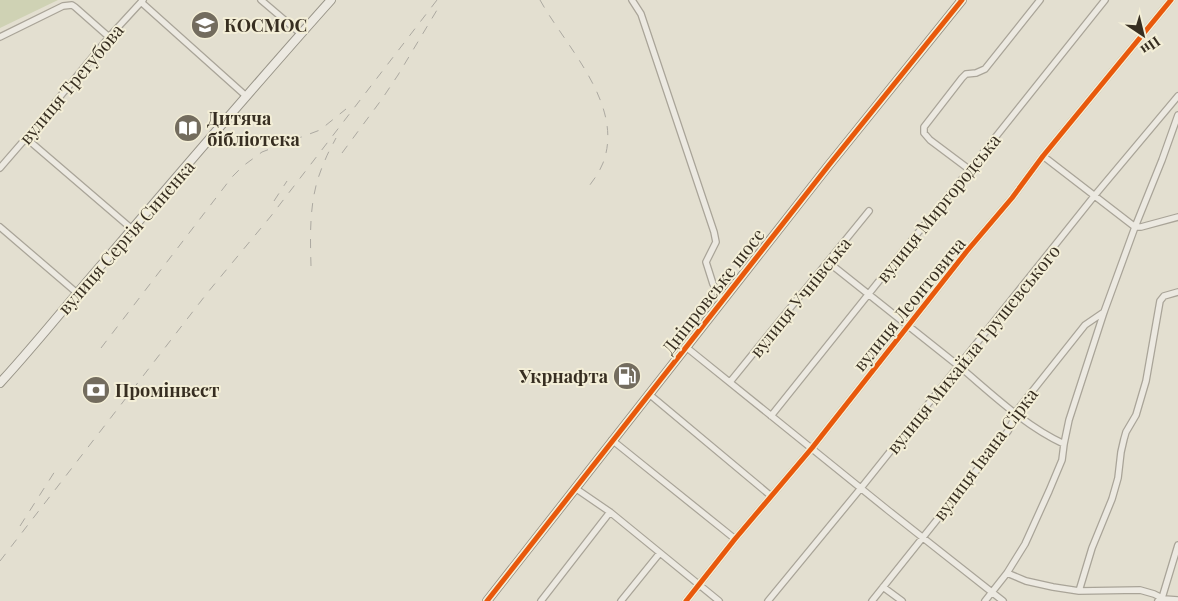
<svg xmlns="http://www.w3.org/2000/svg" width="1178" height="601" viewBox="0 0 1178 601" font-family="'Playfair Display',serif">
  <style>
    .green { fill: #cfd2b4 }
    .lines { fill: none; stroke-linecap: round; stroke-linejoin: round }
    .street-casing { stroke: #a9a498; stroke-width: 8 }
    .secondary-casing { stroke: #989488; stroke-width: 10 }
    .street { stroke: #ece9e1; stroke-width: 5.5 }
    .secondary { stroke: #ece9e1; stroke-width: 8 }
    .rail { stroke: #aca9a1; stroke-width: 1; stroke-dasharray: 9 9; stroke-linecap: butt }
    .cycleway-casing { stroke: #f3eed7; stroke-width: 8 }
    .cycleway { stroke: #e8590c; stroke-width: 5 }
    .labels { text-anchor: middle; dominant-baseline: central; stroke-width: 4; stroke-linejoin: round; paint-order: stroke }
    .poi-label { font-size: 18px; font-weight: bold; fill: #372e21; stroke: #f3eed7; text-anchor: start }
    .street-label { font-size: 18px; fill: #372e21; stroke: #f3eed7 }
  </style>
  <rect width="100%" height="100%" fill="#e3dfd0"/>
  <path class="green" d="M0 0H58L0 28Z"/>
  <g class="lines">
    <defs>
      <path id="street" d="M261 0 301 34
        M632 0 641 14 714 232 716 242 706 262 713 284 722 301
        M141 2 246 96
        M0 37 63 6 72 5 75 7 109 37
        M26 138 132 229
        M1043 156 1135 227H1141L1178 217
        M0 168 26 138 109 37 143 0
        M970 170 930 140 924 133V127L962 78 966 74 976 73 985 69 1040 0
        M0 227 77 293
        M828 262C872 297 916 332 960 367 992 394 1025 426 1064 444
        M686 347 889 511 1003 601
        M730 382 869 211
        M649 394 771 496
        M771 416 899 256 966 174 1105 0
        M612 440 735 539
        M575 488 610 512 719 601
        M1007 573 1026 581 1053 587 1079 591 1140 590 1154 594 1164 599 1178 600
        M883 587 902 601
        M1079 591 1092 548 1112 499 1118 478 1121 452 1124 439 1126 432 1136 415 1146 381 1160 301 1164 296 1178 292
        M541 601 610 512
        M621 601 659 554
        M686 601 735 539 812 448 967 251 1012 198 1043 156 1171 0
        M768 601 861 488 1095 195 1178 96
        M872 601 1008 431 1013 421 1015 413 1085 325 1104 312
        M985 601 1007 573 1025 544 1049 491 1062 460 1064 444 1069 420 1104 312 1135 227 1162 160 1178 115
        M1158 601 1162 598 1178 545"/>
      <path id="secondary" d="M0 383C36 344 69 302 104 262 179 174 254 86 331 0
        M487 601 829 165 962 0"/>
    </defs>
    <use href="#street" class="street-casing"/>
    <use href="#secondary" class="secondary-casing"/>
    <use href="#street" class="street"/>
    <use href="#secondary" class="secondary"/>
    <path class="rail" d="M540 0C566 47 625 105 603 163 599 173 593 181 586 190
      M342 153 382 99 398 75 440 5
      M274 201 287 181
      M311 266C310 232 309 195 324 163 327 154 332 146 336 138
      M101 348 232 177 243 166 262 152 320 130 346 109
      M20 526 57 468
      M0 561 208 292 271 216 437 0"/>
    <defs>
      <path id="cycleway" d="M487 601 829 165 962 0
        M686 601 735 539 812 448 967 251 1012 198 1043 156 1171 0"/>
    </defs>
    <use href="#cycleway" class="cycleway-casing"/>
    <use href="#cycleway" class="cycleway"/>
  </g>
  <defs>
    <symbol id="school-disc" viewBox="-11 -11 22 22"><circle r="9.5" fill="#736c5e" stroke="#f3eed7"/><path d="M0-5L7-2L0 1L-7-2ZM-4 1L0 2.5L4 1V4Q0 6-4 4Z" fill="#fff"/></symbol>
    <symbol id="library-disc" viewBox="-11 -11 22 22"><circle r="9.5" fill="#736c5e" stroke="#f3eed7"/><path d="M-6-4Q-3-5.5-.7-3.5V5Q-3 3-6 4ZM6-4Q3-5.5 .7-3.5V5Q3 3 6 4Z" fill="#fff"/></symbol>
    <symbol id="fuel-disc" viewBox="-11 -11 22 22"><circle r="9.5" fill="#736c5e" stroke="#f3eed7"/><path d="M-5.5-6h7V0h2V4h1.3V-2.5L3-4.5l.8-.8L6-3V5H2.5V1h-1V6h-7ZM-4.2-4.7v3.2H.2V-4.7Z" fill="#fff"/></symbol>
    <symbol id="bank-disc" viewBox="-11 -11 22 22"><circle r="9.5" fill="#736c5e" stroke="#f3eed7"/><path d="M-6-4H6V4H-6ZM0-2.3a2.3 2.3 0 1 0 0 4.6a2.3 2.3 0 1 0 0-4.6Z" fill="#fff"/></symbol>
  </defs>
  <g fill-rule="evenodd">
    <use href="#school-disc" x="189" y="9" width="32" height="32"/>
    <use href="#library-disc" x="172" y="112" width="32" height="32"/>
    <use href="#fuel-disc" x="611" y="360" width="32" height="32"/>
    <use href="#bank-disc" x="80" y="374" width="32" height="32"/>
  </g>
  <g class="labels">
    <g class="poi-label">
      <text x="224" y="25">КОСМОС</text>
      <text x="207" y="118">Дитяча<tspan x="207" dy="21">бібліотека</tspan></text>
      <text x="608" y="376" text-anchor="end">Укрнафта</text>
      <text x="115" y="390">Промінвест</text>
    </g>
    <g class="street-label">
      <text transform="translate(71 84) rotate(-50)">вулиця Трегубова</text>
      <text transform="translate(938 208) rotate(-51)">вулиця Миргородська</text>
      <text transform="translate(126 237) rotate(-49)">вулиця Сергія Синенка</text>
      <text transform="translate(713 291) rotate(-52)">Дніпровське шосе</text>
      <text transform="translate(800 297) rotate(-51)">вулиця Учнівська</text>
      <text transform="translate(909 304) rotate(-51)">вулиця Леонтовича</text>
      <text transform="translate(973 349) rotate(-51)">вулиця Михайла Грушевського</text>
      <text transform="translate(985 454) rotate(-53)">вулиця Івана Сірка</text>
    </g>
  </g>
  <g transform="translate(1143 35) rotate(145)" stroke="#f3eed7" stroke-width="4" paint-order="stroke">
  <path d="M0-4L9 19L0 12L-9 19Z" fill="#372e21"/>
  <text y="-8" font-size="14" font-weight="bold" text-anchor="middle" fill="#372e21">Пн</text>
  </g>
</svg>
